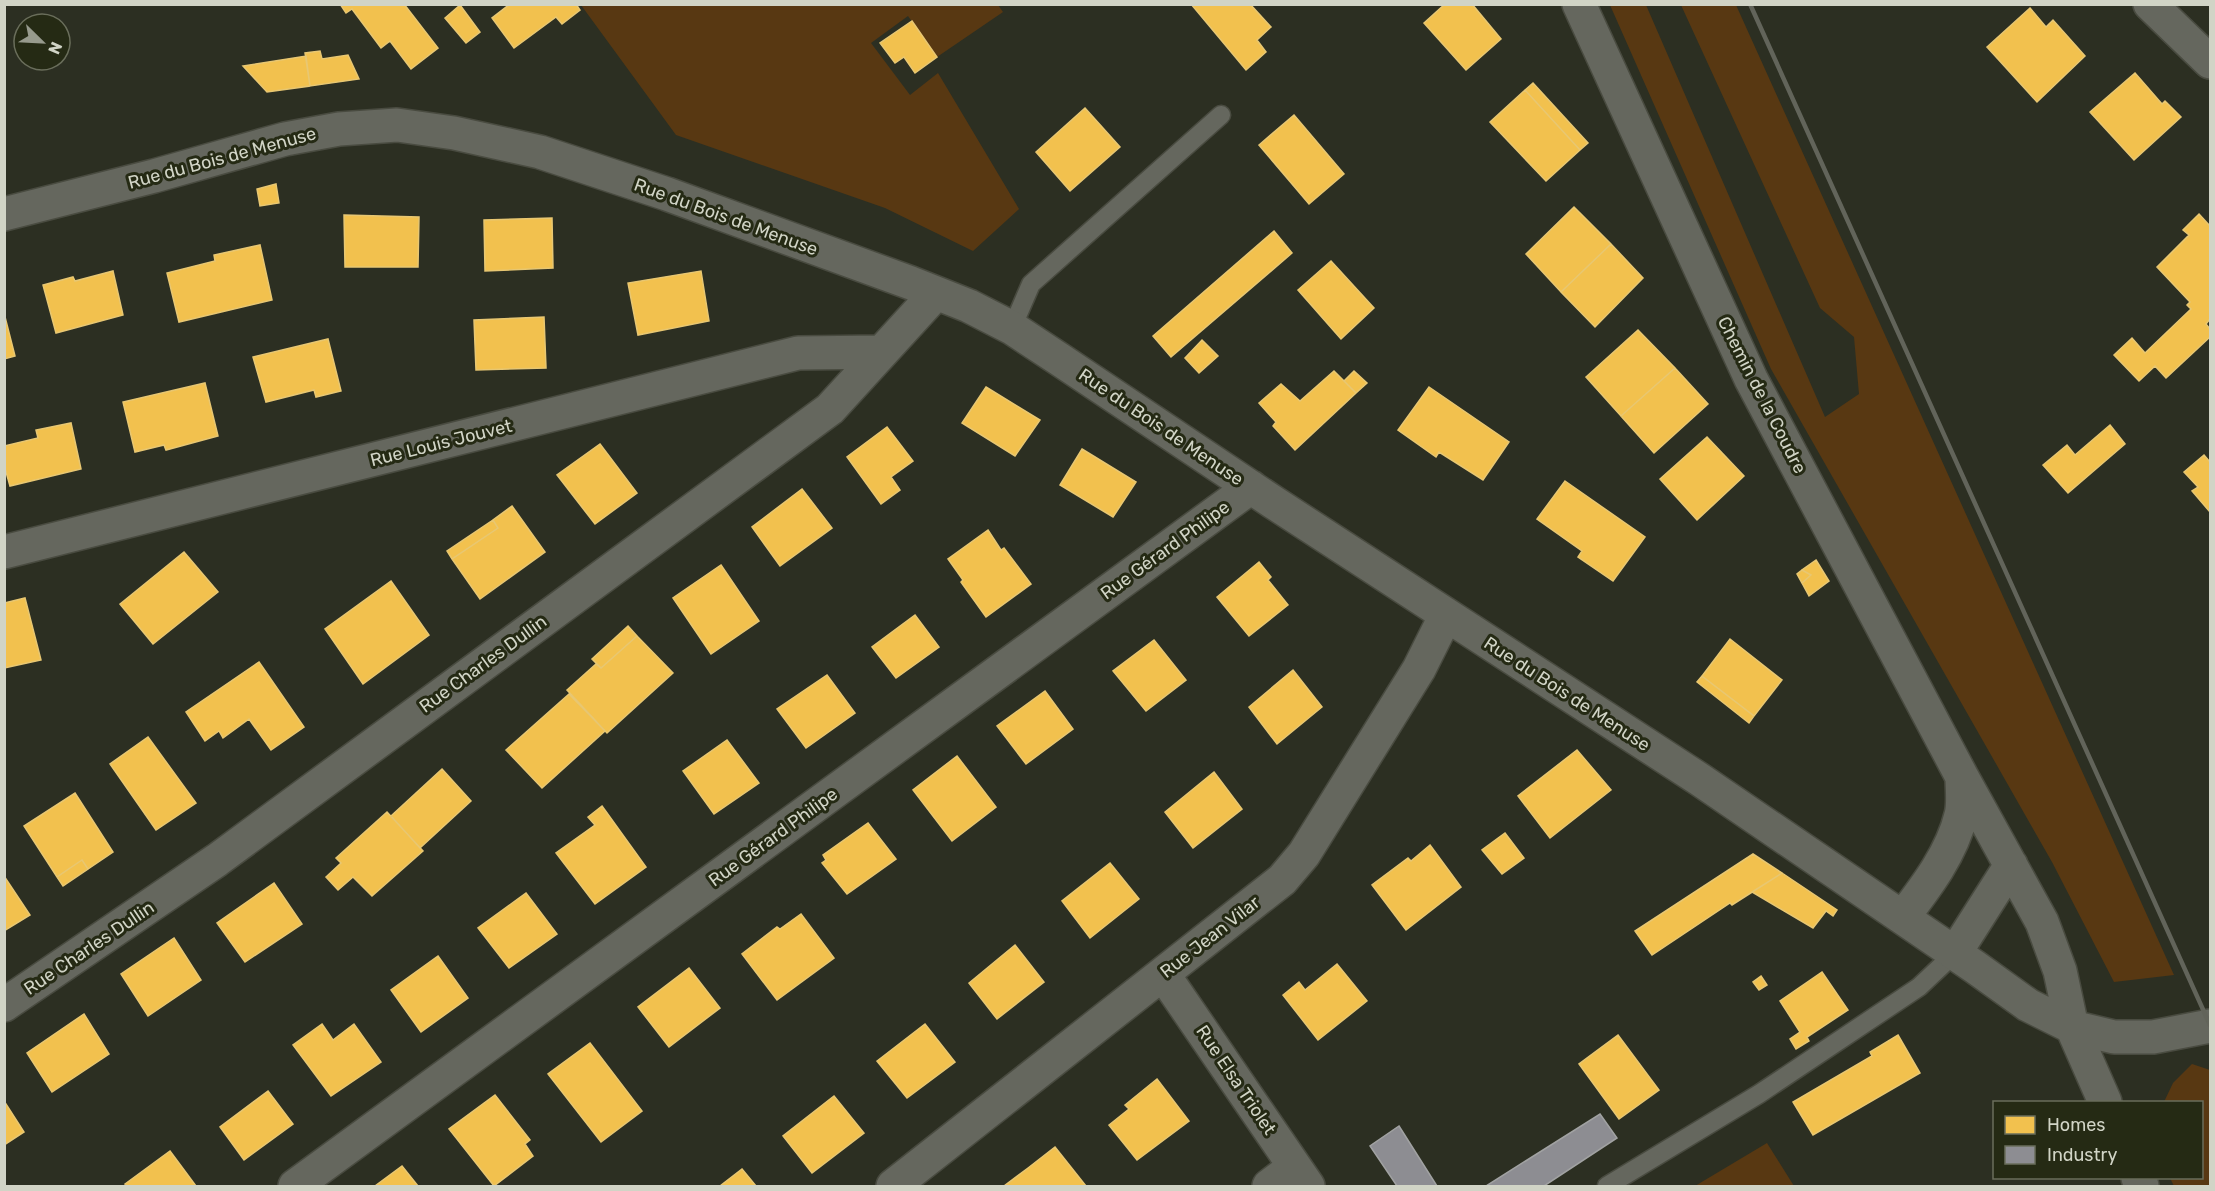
<svg xmlns="http://www.w3.org/2000/svg" width="2215" height="1191" viewBox="0 0 2215 1191" font-family="Rubik,sans-serif">
  <style>
    .green { fill: #583812 }
    .homes { fill: #f2c14e; stroke: #e8c772; stroke-width: 1.5 }
    .industry { fill: #8d8d92; stroke: #a1a2a2; stroke-width: 1.5 }
    .lines { fill: none; stroke-linecap: round; stroke-linejoin: round }
    .service-casing { stroke: #494b40; stroke-width: 21 }
    .minor-casing { stroke: #494b40; stroke-width: 36 }
    .service { stroke: #65675e; stroke-width: 18 }
    .minor { stroke: #65675e; stroke-width: 33 }
    .rail { stroke: #62645a; stroke-width: 4.5 }
    .labels { text-anchor: middle; dominant-baseline: central; stroke-width: 6; stroke-linejoin: round; paint-order: stroke }
    .street-label { font-size: 18px; fill: #d1d4c6; stroke: #252a14 }
  </style>
  <rect width="100%" height="100%" fill="#2c2f22"/>
  <path class="green" d="M581 5H998L1003 12 937 57 908 16 871 43 910 95 938 73 1019 209 973 251 885 208 676 135Z
    M1610 5H1646L1825 417 1859 394 1854 337 1820 308 1681 5H1736L2174 975 2114 982 2052 862 1771 369Z
    M2192 1064 2210 1070V1186H2174L2170 1178H2202V1102H2164L2173 1083Z
    M1767 1143 1794 1186H1695Z"/>
  <path class="homes" d="M340 4H404L438 48 411 69 390 41 381 48 352 9 346 13Z
    M510 4H576L580 10 562 24 556 17 514 48 492 18Z
    M1191 4H1250L1271 27 1257 40 1266 52 1246 70Z
    M1445 4H1472L1501 39 1466 70 1424 23Z
    M460 5 480 32 466 43 445 18Z
    M2030 8 2046 27 2053 20 2085 56 2037 102 1987 47Z
    M912 21 937 57 915 73 904 57 895 63 880 43Z
    M320 51 322 59 348 55 359 79 310 86 305 53Z
    M306 56 310 86 267 92 243 66Z
    M2135 73 2162 104 2165 101 2181 117 2134 160 2090 112Z
    M1533 83 1588 143 1580 150 1525 90Z
    M1525 90 1580 150 1546 181 1490 122Z
    M1085 108 1120 147 1070 191 1036 152Z
    M1294 115 1344 174 1309 204 1259 145Z
    M276 184 279 203 260 206 257 189Z
    M1574 207 1611 244 1561 292 1526 254Z
    M2199 214 2210 226V319L2206 324 2210 329V337L2166 378 2155 366 2139 381 2114 355 2132 338 2145 353 2191 309 2187 305 2190 302 2157 267 2189 235 2183 230Z
    M344 215 419 217 418 267H345Z
    M552 218 553 268 485 271 484 220Z
    M1274 231 1292 253 1171 357 1153 336Z
    M1611 244 1643 278 1595 327 1561 292Z
    M260 245 272 300 179 322 167 273 215 261 214 255Z
    M1331 261 1374 308 1341 339 1298 290Z
    M113 271 123 315 56 333 43 285 73 277 75 281Z
    M701 271 709 321 638 335 628 283Z
    M4 313 15 356 4 359Z
    M544 317 546 368 476 370 474 320Z
    M1638 330 1675 368 1621 416 1586 377Z
    M328 339 341 391 316 397 314 390 266 402 253 357Z
    M1202 340 1218 356 1199 373 1185 358Z
    M1675 368 1708 404 1654 453 1621 416Z
    M1334 371 1356 393 1295 450 1273 426 1276 422 1259 403 1281 384 1300 401Z
    M1354 371 1367 383 1356 393 1344 381Z
    M205 383 218 436 166 450 164 445 135 452 123 402Z
    M986 387 1040 420 1015 456 962 423Z
    M1429 387 1509 442 1483 480 1439 452 1436 457 1398 430Z
    M71 423 81 469 10 486 4 465V446L38 438 36 430Z
    M2110 425 2125 444 2068 493 2043 465 2067 445 2075 455Z
    M887 427 913 461 891 477 900 490 881 504 847 457Z
    M1707 437 1744 476 1697 520 1660 479Z
    M600 444 637 493 595 524 557 475Z
    M1082 449 1136 482 1113 517 1060 485Z
    M2204 455 2210 462V512L2192 491 2198 487 2184 472Z
    M1565 481 1645 537 1613 581 1578 557 1582 551 1537 519Z
    M802 489 832 528 780 566 752 527Z
    M512 506 545 552 480 599 452 559 498 528 493 520Z
    M493 520 498 528 452 559 447 551Z
    M988 530 1001 550 1004 548 1031 584 986 617 961 582 963 580 948 559Z
    M184 552 218 592 153 644 120 604Z
    M1816 560 1829 581 1809 596 1802 583 1811 575 1802 570Z
    M1259 562 1271 577 1268 580 1288 605 1249 636 1217 597Z
    M721 565 759 621 711 654 673 598Z
    M1802 570 1811 575 1802 583 1797 574Z
    M391 581 429 635 363 684 325 629Z
    M25 598 41 660 4 668V603Z
    M915 615 939 647 896 678 872 647Z
    M628 626 637 636 601 668 592 659Z
    M637 636 673 673 607 733 567 690 596 664 601 668Z
    M1730 639 1782 680 1754 716 1702 676Z
    M1154 640 1186 680 1146 711 1113 671Z
    M259 662 304 727 271 750 249 719 223 738 219 731 205 741 186 712Z
    M1293 670 1322 707 1277 744 1249 707Z
    M827 675 855 713 806 748 777 709Z
    M1702 676 1754 716 1749 723 1697 682Z
    M1045 691 1073 729 1026 764 997 726Z
    M569 694 605 731 542 788 506 750Z
    M148 737 196 803 156 830 110 764Z
    M727 740 759 783 714 814 683 771Z
    M1577 750 1611 790 1550 838 1518 796Z
    M957 756 996 807 952 841 913 790Z
    M442 769 471 801 420 848 391 816Z
    M1214 772 1242 809 1193 848 1165 812Z
    M75 793 113 852 88 869 82 860 57 877 24 826Z
    M602 806 646 867 595 904 556 853 595 825 588 817Z
    M387 812 423 851 372 896 353 877 338 890 326 877 341 863 336 858Z
    M868 823 896 859 847 894 822 863 826 860 823 855Z
    M1505 833 1524 858 1502 874 1482 850Z
    M1430 845 1461 887 1406 930 1372 885 1408 858 1411 861Z
    M1753 854 1782 873 1732 905 1730 903 1652 955 1635 931Z
    M82 860 88 869 63 886 57 877Z
    M1110 863 1139 899 1090 938 1062 901Z
    M1782 873 1837 910 1833 916 1826 911 1813 928 1752 892Z
    M4 876 30 915 4 931Z
    M274 883 302 924 245 962 217 923Z
    M526 893 557 934 509 968 478 928Z
    M801 914 834 958 777 1000 742 954 777 927 780 929Z
    M174 938 201 980 148 1016 121 974Z
    M1015 945 1044 982 997 1019 969 983Z
    M438 956 468 998 421 1032 391 990Z
    M1337 964 1367 1001 1318 1040 1283 995 1299 982 1305 990Z
    M689 968 720 1008 669 1047 638 1007Z
    M1822 972 1848 1010 1807 1037 1809 1041 1796 1049 1790 1039 1800 1032 1780 1001Z
    M1761 976 1767 985 1759 990 1753 982Z
    M84 1014 109 1054 52 1092 27 1053Z
    M322 1024 333 1040 354 1024 381 1062 331 1096 293 1045Z
    M925 1024 955 1062 907 1098 877 1061Z
    M1618 1035 1659 1090 1619 1119 1579 1064Z
    M1898 1035 1920 1073 1813 1135 1793 1102 1872 1056 1870 1052Z
    M590 1043 642 1111 601 1142 548 1074Z
    M1157 1079 1189 1121 1137 1160 1109 1125 1129 1109 1125 1105Z
    M268 1091 293 1124 244 1160 220 1127Z
    M495 1095 530 1140 525 1144 533 1156 494 1186 449 1129Z
    M834 1096 864 1133 812 1173 783 1136Z
    M4 1101 24 1132 4 1145Z
    M1055 1147 1086 1186H1004L1028 1168Z
    M170 1151 196 1186H127L125 1184Z
    M402 1166 418 1186H375Z
    M742 1169 756 1186H720Z"/>
  <path class="industry" d="M1600 1114 1617 1138 1544 1186H1486Z
    M1399 1126 1437 1186H1397L1370 1146Z"/>
  <g class="lines">
    <defs>
      <path id="service" d="M1012 328 1031 284 1221 115
        M1607 1186 1759 1094 1919 987 1955 953"/>
      <path id="minor" d="M1579 4 1751 379 1962 777 2042 922 2060 971 2072 1027 2105 1102
        M2150 4 2210 62
        M4 214 154 176 285 139 339 129 397 125 454 133 540 152 667 194 911 283 969 306 1012 328 1059 359 1273 502 1699 779 1975 967 2028 1005 2072 1027 2114 1037H2153L2210 1026
        M4 552 798 353 881 352
        M1903 917C1926 887 1952 853 1961 815 1964 804 1962 789 1962 777
        M1955 953 2011 865
        M1163 974 1308 1186
        M4 1005 217 860 830 409 936 293
        M2138 1178 2142 1186
        M295 1186 1251 487
        M893 1186 1282 880 1304 854 1419 669 1446 615
        M1269 1186 1294 1167"/>
    </defs>
    <use href="#service" class="service-casing"/>
    <use href="#minor" class="minor-casing"/>
    <use href="#service" class="service"/>
    <use href="#minor" class="minor"/>
    <path class="rail" d="M1750 4 2210 1025"/>
  </g>
  <g class="labels">
    <g class="street-label">
      <text transform="translate(222 158) rotate(-15)">Rue du Bois de Menuse</text>
      <text transform="translate(726 217) rotate(20)">Rue du Bois de Menuse</text>
      <text transform="translate(1762 395) rotate(63)">Chemin de la Coudre</text>
      <text transform="translate(1161 427) rotate(34)">Rue du Bois de Menuse</text>
      <text transform="translate(441 443) rotate(-14)">Rue Louis Jouvet</text>
      <text transform="translate(1165 550) rotate(-36)">Rue Gérard Philipe</text>
      <text transform="translate(483 664) rotate(-36)">Rue Charles Dullin</text>
      <text transform="translate(1567 694) rotate(33)">Rue du Bois de Menuse</text>
      <text transform="translate(773 837) rotate(-36)">Rue Gérard Philipe</text>
      <text transform="translate(1210 937) rotate(-38)">Rue Jean Vilar</text>
      <text transform="translate(89 948) rotate(-34)">Rue Charles Dullin</text>
      <text transform="translate(1236 1080) rotate(56)">Rue Elsa Triolet</text>
    </g>
  </g>
  <rect width="2215" height="1191" fill="none" stroke="#d1d4c6" stroke-width="12"/>
  <rect x="1993" y="1101" width="210" height="78" fill="#252a14" stroke="#6a6e5b" stroke-width="1.5"/>
  <rect x="2005" y="1116" width="30" height="18" fill="#f2c14e" stroke="#6a6e5b" stroke-width="1.5"/>
  <text x="2047" y="1131" font-size="18" fill="#d1d4c6">Homes</text>
  <rect x="2005" y="1146" width="30" height="18" fill="#8d8d92" stroke="#6a6e5b" stroke-width="1.5"/>
  <text x="2047" y="1161" font-size="18" fill="#d1d4c6">Industry</text>
  <g transform="translate(42 42) rotate(114)"><circle r="28" fill="#252a14" stroke="#6a6e5b" stroke-width="1.5"/>
  <path d="M0-4.5L10 22L0 15L-10 22Z" fill="#979a8d"/>
  <text y="-9" font-size="16" font-weight="bold" text-anchor="middle" fill="#d1d4c6">N</text>
  </g>
</svg>
